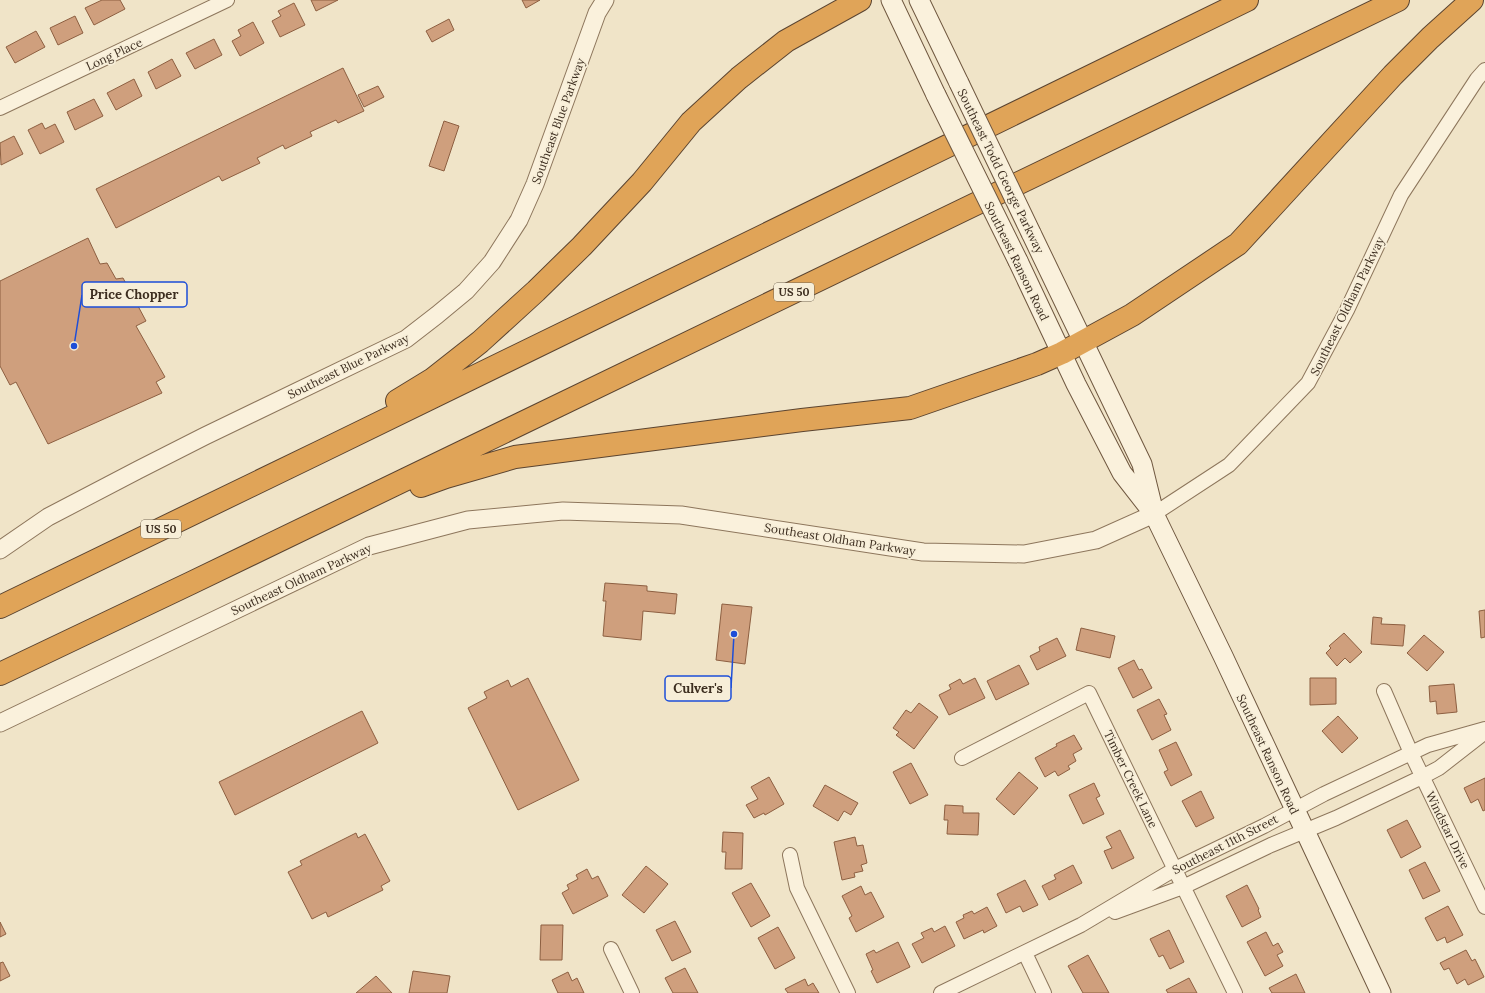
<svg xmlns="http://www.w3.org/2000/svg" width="1485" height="993" viewBox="0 0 1485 993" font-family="Lora,serif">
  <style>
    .building { fill: #cf9f7d; stroke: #8d5f41 }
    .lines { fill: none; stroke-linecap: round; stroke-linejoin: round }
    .minor-casing { stroke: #8d765c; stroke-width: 16 }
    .tertiary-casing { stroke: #8d765c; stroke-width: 19 }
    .secondary-casing { stroke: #6f573f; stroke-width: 21 }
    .motorway-casing { stroke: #5b4430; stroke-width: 24 }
    .minor { stroke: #faf1dc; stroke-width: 14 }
    .tertiary { stroke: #faf1dc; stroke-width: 17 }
    .secondary { stroke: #faf1dc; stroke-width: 19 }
    .motorway { stroke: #e0a458; stroke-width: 22 }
    .secondary-bridge-casing { stroke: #6f573f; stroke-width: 21; stroke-linecap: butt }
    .secondary-bridge { stroke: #faf1dc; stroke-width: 19 }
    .labels { text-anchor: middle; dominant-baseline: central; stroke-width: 3.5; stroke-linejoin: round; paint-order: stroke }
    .shield { fill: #f7eed8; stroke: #756857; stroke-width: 1 }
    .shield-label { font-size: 11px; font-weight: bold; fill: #3d2e20 }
    .street-label { font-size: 12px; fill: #3d2e20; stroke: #f7eed8 }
    .leader { fill: none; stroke: #1d4ed8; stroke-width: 1.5 }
    .callout-dot { fill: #1d4ed8; stroke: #f7eed8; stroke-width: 1.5 }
    .callout { fill: #f7eed8; stroke: #1d4ed8; stroke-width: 1.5 }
    .callout-label { font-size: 13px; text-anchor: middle; font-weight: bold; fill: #3d2e20 }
  </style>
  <rect width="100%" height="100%" fill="#f0e4c8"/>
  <path class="building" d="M102 0H120L125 9 94 25 85 8Z
    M311 0H338L316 11Z
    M522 0H540L526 8Z
    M294 3 305 25 280 37 272 21 281 16 278 11Z
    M75 16 83 33 58 45 50 28Z
    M449 19 454 30 432 42 426 31Z
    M253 22 264 43 240 56 232 41 241 36 238 30Z
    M36 31 45 47 15 63 6 47Z
    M214 39 222 55 195 69 186 53Z
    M172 59 181 76 156 89 148 72Z
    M343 68 364 111 338 123 336 120 310 132 312 136 285 149 283 145 257 158 260 163 222 181 219 176 116 228 96 189Z
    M134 79 142 96 116 110 107 93Z
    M378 86 384 97 364 107 358 95Z
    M94 99 103 116 75 130 67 112Z
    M444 121 459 126 444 171 429 166Z
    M42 123 45 129 55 124 64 142 40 154 28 130Z
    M14 136 23 154 1 165 0 143Z
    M88 238 100 264 107 263 116 279 123 278 146 321 136 326 165 377 156 382 162 393 48 444 16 382 10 385 0 366V281Z
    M605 583 647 586V591L677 594 675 614 643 611 641 640 603 636 606 601H603Z
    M722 604 752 607 745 664 716 660Z
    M1485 610V637L1481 638 1479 611Z
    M1373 617 1382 618 1381 624 1405 625 1403 646 1371 644Z
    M1081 628 1115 636 1110 658 1076 650Z
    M1344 633 1362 652 1350 663 1345 658 1337 666 1326 653 1331 648 1329 646Z
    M1424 635 1444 652 1427 671 1407 653Z
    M1057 638 1066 656 1037 670 1030 656 1040 651 1039 647Z
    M1134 660 1139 670 1142 669 1152 688 1133 698 1118 668Z
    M1019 665 1029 684 996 700 987 681Z
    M528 678 579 780 518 810 468 708 487 698 484 692 508 680 511 687Z
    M975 678 985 698 949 715 939 695 951 689 949 685 960 679 963 684Z
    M1310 678H1336V704L1310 705Z
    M1454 684 1457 712 1437 714 1436 701 1430 702 1429 686Z
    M1159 699 1167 714 1164 715 1171 730 1152 740 1137 710Z
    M919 703 938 717 914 749 896 735 899 732 893 728 906 710 911 713Z
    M362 711 378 743 235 815 219 782Z
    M1338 716 1358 738 1342 753 1322 731Z
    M1074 735 1082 749 1073 754 1076 761 1068 766 1070 769 1058 776 1055 771 1045 777 1035 758 1057 746 1056 744Z
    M1176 742 1192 775 1171 786 1164 772 1168 770 1159 750Z
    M911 763 928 795 910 804 893 772Z
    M1019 772 1038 788 1014 815 996 799Z
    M769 777 784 804 765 815 764 813 754 818 746 805 758 799 751 787Z
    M1485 778V810L1483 811 1478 799 1471 803 1464 788Z
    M1094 783 1100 796 1096 798 1104 814 1083 824 1069 795Z
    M825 785 858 803 851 815 844 811 838 821 813 806Z
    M1201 791 1214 818 1196 827 1182 801Z
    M945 805 963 806V813H979L978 835 947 834 948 820H944Z
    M1407 820 1421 847 1401 858 1387 830Z
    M1120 830 1134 858 1112 869 1104 851 1112 848 1106 837Z
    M723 832 743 833 742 869H725L726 852H722Z
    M356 833 358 838 365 834 390 881 381 886 383 890 328 917 326 912 312 919 288 872 302 865 300 861Z
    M855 837 857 846 863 845 867 863 861 865 863 871 854 873 855 877 842 880 834 842Z
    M1425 862 1440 891 1423 899 1409 870Z
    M1073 865 1082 883 1049 900 1042 886 1056 879 1054 875Z
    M646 866 668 884 644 913 622 895Z
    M587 869 592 879 598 876 608 896 573 914 562 893 569 889 567 885 578 879 576 875Z
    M1025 880 1038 905 1023 912 1020 906 1006 913 997 894Z
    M751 883 770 916 751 927 732 893Z
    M1247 885 1259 909 1258 910 1261 917 1242 927 1226 896Z
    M861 886 865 895 871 892 884 917 856 932 849 918 852 916 842 896Z
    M1448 906 1463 935 1447 943 1445 937 1437 941 1425 918Z
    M987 907 997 926 984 933 983 930 964 939 956 922 964 918 963 915 972 911 974 914Z
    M675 921 691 952 672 961 656 930Z
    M0 922 6 934 0 937Z
    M541 925H563L562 960H540Z
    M945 926 955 946 922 963 912 944 924 938 921 933 932 928 934 932Z
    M778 927 795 958 775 969 758 938Z
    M1169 930 1184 962 1170 969 1163 955 1159 957 1150 939Z
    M1266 932 1273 946 1278 943 1283 952 1277 955 1283 966 1265 976 1247 942Z
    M898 942 910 967 877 983 871 971 873 970 866 954 874 950 876 953Z
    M1466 950 1472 961 1475 959 1484 977 1468 985 1465 979 1457 984 1449 968 1444 970 1440 963Z
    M1088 955 1109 993H1083L1068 966Z
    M3 962 10 976 0 981V963Z
    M685 968 698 993H673L665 978Z
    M413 971 450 976 447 993H409Z
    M568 972 572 981 577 978 584 993H558L552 980Z
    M1296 974 1305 993H1272L1269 988Z
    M376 976 392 993H356Z
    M1189 978 1197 993H1168L1166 990Z
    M805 979 808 986 813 983 819 993H788L785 989Z"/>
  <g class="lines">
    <defs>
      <path id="minor" d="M0 108 227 0
        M1154 514 1229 465 1308 383 1347 310 1401 195 1477 79 1485 70
        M1384 691 1411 753 1485 907
        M962 758 1089 693 1235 993
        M790 855 797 888 848 993
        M1115 912 1183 887 1271 845 1336 818 1422 777 1439 768 1485 732
        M611 949 632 993
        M1025 953 1044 993
        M941 993 1081 925 1175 869 1264 826 1324 794 1428 745 1485 729"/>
      <path id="tertiary" d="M0 550 48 517 138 470 205 436 406 339 437 315 466 291 492 262 519 220 535 184 597 13 605 0
        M0 723 369 546 468 520 563 511 681 515 923 552 1024 554 1096 540 1154 514"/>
      <path id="secondary" d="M891 0 936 95
        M919 0 959 83
        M1031 233 1142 464 1153 509
        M1018 261 1076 384 1122 473 1154 514 1223 656 1381 993"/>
      <path id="motorway" d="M397 401 433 379 480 342 536 291 582 246 642 182 691 122 739 78 786 41 860 0
        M421 486 446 477 515 457 802 420 910 408 1037 364 1062 353 1132 315 1238 244 1393 75 1430 38 1472 0
        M0 607 322 451 1247 0
        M0 674 191 583 1398 0"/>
    </defs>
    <use href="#minor" class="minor-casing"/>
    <use href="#tertiary" class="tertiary-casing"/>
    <use href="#secondary" class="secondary-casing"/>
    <use href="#motorway" class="motorway-casing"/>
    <use href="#minor" class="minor"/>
    <use href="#tertiary" class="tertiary"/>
    <use href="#secondary" class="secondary"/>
    <use href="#motorway" class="motorway"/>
    <defs>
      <path id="secondary-bridge" d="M959 83 1031 233
        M936 95 1018 261"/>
    </defs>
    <use href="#secondary-bridge" class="secondary-bridge-casing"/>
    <use href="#secondary-bridge" class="secondary-bridge"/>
  </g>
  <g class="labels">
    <g class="shield">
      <rect x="774" y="283" width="40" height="18" rx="3"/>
      <rect x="141" y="520" width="40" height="18" rx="3"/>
    </g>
    <g class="shield-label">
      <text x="794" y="292">US 50</text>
      <text x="161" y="529">US 50</text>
    </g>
    <g class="street-label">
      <text transform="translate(114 54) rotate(-25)">Long Place</text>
      <text transform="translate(558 121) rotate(-70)">Southeast Blue Parkway</text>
      <text transform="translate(1001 171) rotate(64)">Southeast Todd George Parkway</text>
      <text transform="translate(1017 261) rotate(64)">Southeast Ranson Road</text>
      <text transform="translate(1347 306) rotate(-64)">Southeast Oldham Parkway</text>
      <text transform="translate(348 366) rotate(-26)">Southeast Blue Parkway</text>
      <text transform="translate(840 539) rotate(9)">Southeast Oldham Parkway</text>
      <text transform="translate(301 579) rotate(-25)">Southeast Oldham Parkway</text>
      <text transform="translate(1268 754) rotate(65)">Southeast Ranson Road</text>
      <text transform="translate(1131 779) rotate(64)">Timber Creek Lane</text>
      <text transform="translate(1448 830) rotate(64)">Windstar Drive</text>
      <text transform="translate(1225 844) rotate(-27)">Southeast 11th Street</text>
    </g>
  </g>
  <path class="leader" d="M74 346L82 295M734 634L731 688"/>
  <g class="callout-dot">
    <circle cx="74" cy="346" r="4"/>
    <circle cx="734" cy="634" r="4"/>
  </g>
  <g class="callout">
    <rect x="82" y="282" width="105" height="25" rx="4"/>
    <rect x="665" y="676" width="66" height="25" rx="4"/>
  </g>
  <g class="callout-label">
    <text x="134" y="299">Price Chopper</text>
    <text x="698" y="693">Culver's</text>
  </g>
</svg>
